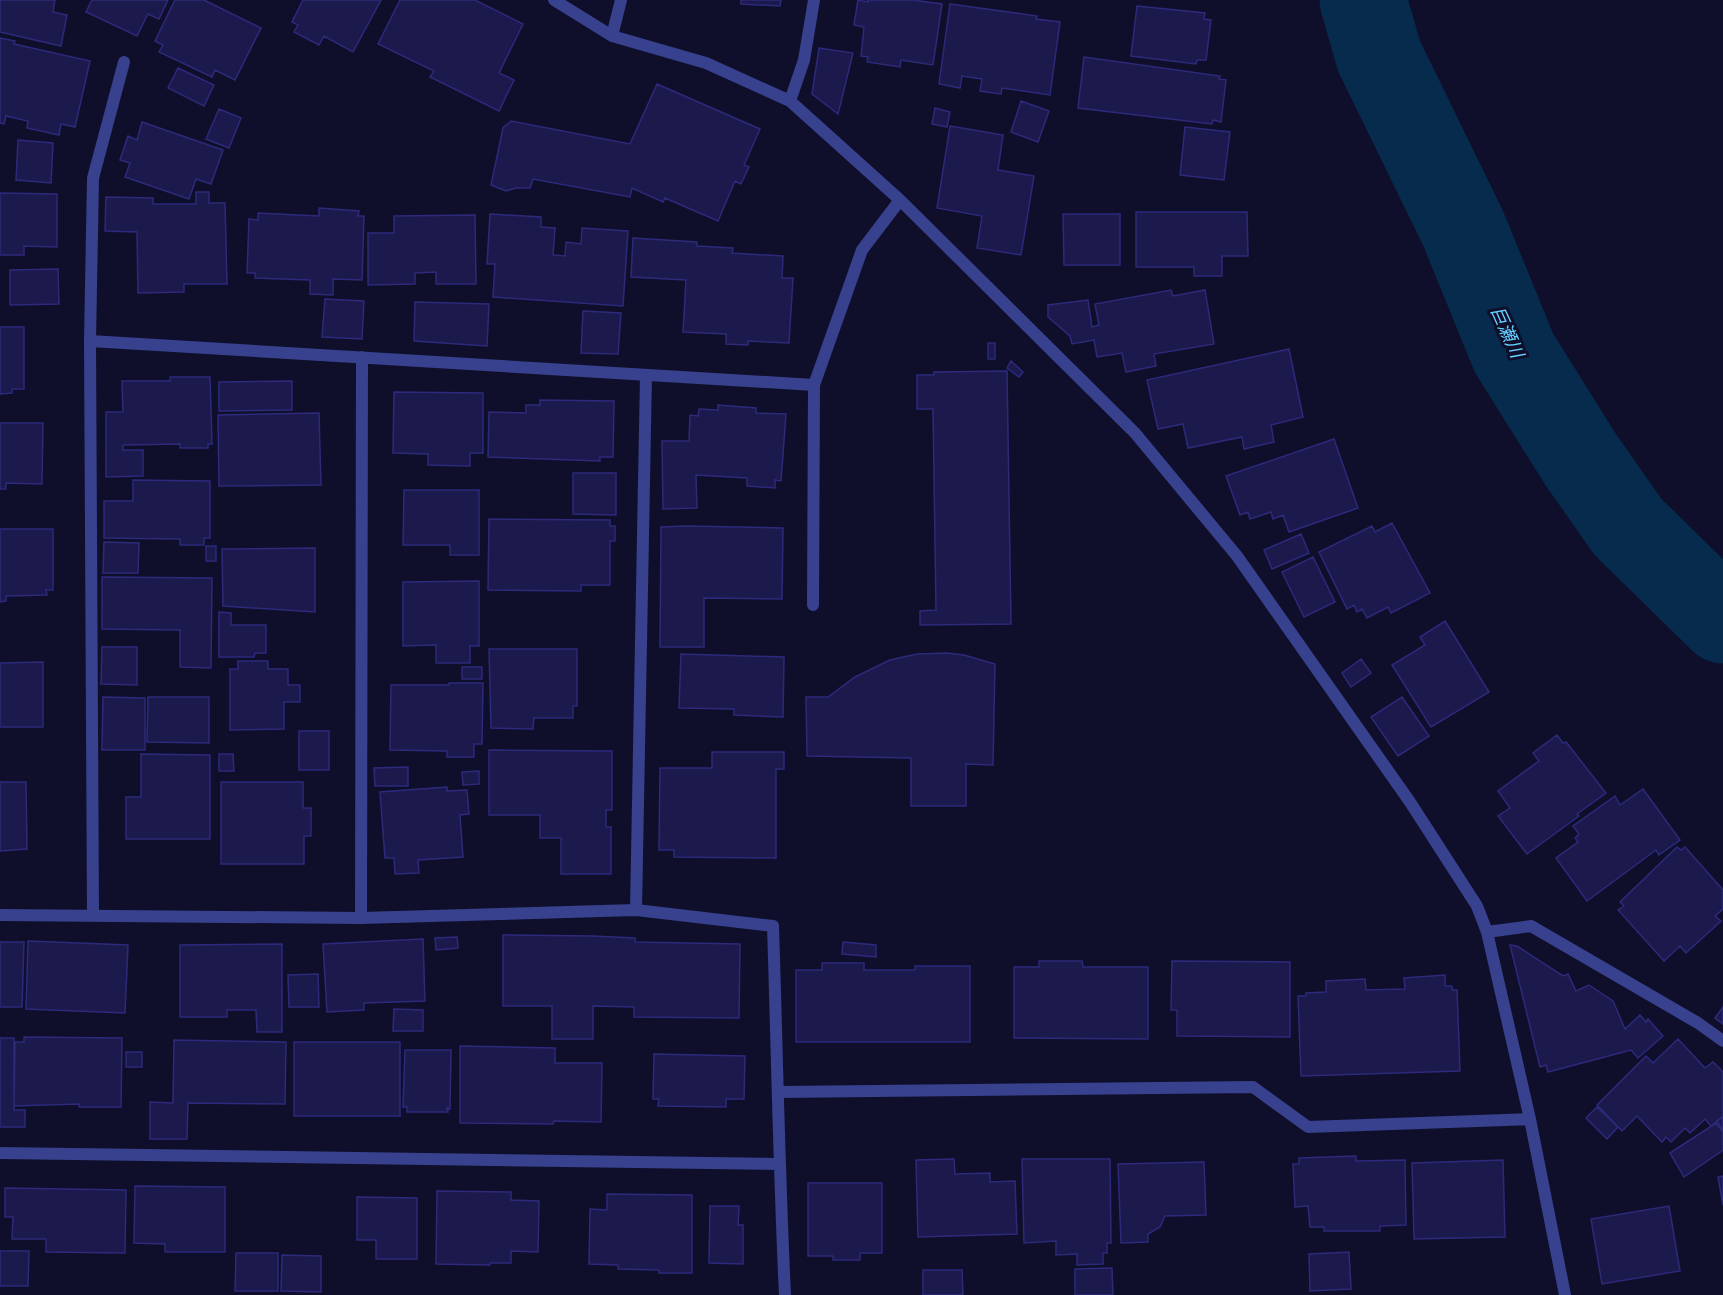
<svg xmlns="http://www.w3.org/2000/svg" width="1723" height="1295" viewBox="0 0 1723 1295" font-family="Helvetica,'Noto Sans JP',sans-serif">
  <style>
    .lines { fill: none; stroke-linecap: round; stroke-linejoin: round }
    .river { stroke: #072b4c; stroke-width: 87 }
    .building { fill: #1c194d; stroke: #2d2a7b; stroke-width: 1.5 }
    .minor { stroke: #37418d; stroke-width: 12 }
    .labels { text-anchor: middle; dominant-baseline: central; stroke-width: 6; stroke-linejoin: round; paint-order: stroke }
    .water-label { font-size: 18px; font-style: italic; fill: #66d1ff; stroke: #0f0f2b }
  </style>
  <rect width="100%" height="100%" fill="#0f0f2b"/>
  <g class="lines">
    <path class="river" d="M1363 0 1379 56 1463 228 1514 353 1581 460 1628 527 1723 620"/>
  </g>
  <path class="building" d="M0 0H55L53 12 67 15 61 46 0 32Z
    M92 0H168L159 19 148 14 137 36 86 12Z
    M175 0H204L261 28 235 80 215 70 212 77 159 52 163 45 155 41Z
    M303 0H381L353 52 324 36 319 45 294 32 298 25 292 22Z
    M400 0H475L523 24 499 73 514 80 499 111 430 77 434 71 378 44Z
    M741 0H781L780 6 741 4Z
    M858 0 868 2V0H912L942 4 933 65 901 60 900 67 867 62 868 57 861 56 864 27 854 25Z
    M950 4 1037 16 1036 19 1060 22 1050 95 1002 88 1001 94 980 91 982 79 962 76 960 88 939 84Z
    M1137 6 1205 13 1204 19 1211 20 1206 60H1197L1196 64 1131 56Z
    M0 38 15 41 14 44 90 61 75 127 61 124 59 135 27 128 28 121 6 116 4 124 0 123Z
    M819 48 853 53 838 114 812 94Z
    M1084 57 1220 76 1219 79 1226 80 1221 122 1213 120 1212 124 1078 108Z
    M178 68 214 85 204 106 168 88Z
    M657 84 760 129 744 165 749 167 741 184 735 181 718 221 665 198 663 202 632 188 630 197 533 179 530 188H516L506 191 491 185 503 128 511 121 630 144Z
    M1021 101 1049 111 1038 142 1011 132Z
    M935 108 950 112 947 127 932 124Z
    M219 109 241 118 229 148 206 139Z
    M142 122 223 150 211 184 196 179 189 199 125 177 130 163 120 160 128 136 137 140Z
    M950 126 1003 135 998 170 1034 176 1021 255 977 248 982 216 937 208Z
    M1185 127 1230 132 1224 180 1180 175Z
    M18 140 53 143 51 183 16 180Z
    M196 192H209V203H225L227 284H184V292L138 293 137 232 105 231 106 197 153 198V204H196Z
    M0 193 57 194V247L24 246V255H0Z
    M319 208 359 211 358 216H364L362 280 333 279V295L310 294V280L255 278V273H247L249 219 258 220V213L319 216Z
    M1136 212H1247L1248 256H1222V276H1194V267H1136Z
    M490 214 541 217V227L555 228 553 255 565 256 566 242 581 244 582 228 628 231 623 306 493 297 495 264H487Z
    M1063 214H1120V265H1064Z
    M475 215 476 284H436V272L415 273V284L368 285V233H394V216Z
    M633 238 697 242V246L733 248 732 253 783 256 782 278H793L789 343 748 341V345L726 344V334L683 332 686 280 631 277Z
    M58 269 59 304 10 305V270Z
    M1171 290 1173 296 1205 290 1214 344 1154 354 1156 366 1126 372 1122 353 1097 357 1094 340 1072 344 1070 336 1048 317V305L1088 300 1092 327 1099 325 1095 304Z
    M325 299 364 301 362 339 322 337Z
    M415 302 489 304 487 346 414 341Z
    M583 311 621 313 618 354 581 353Z
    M0 327H24V389H12V393L0 394Z
    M988 343H995V359H988Z
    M1289 349 1303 417 1271 425 1274 442 1244 449 1242 437 1188 448 1183 424 1158 429 1147 380Z
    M1011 361 1023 372 1019 377 1007 368Z
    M1007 371 1011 624 920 625V611L936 610 933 409H917V375H934V372Z
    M170 377H210L212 444H208V448H180V444L123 445V450H143V476L106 477V412H123L122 381H170Z
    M292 381V410L219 411V382Z
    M394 392 483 393V453H470V466L428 465V454L393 453Z
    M540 400 614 401 613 457H600V461L488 457 489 412 526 413V405H540Z
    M718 405 756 408V413L786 414 781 481 775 480V488L747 486V478L696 475 697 508 663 509 662 441H689L690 415 698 416 699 409 718 410Z
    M319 413 321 485 219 486 218 415Z
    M0 423H43L42 484 6 483V489H0Z
    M1334 439 1358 508 1289 532 1283 515 1273 519 1271 512 1250 519 1248 512 1240 515 1226 476Z
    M573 473H616V515L573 514Z
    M133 480 210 481V538H204V545H180V539L104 538V501H133Z
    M404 490H479V555H450V545H403Z
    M489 519 610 520V526H615V541H610V585H581V591L488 590Z
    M1392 523 1430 593 1391 613 1388 607 1367 618 1362 609 1357 612 1354 605 1347 609 1319 552 1372 526 1375 532Z
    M686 526 783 528 782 599 704 598V647H660L661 527Z
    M0 529H53V590H46L47 595 6 596V601L0 602Z
    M1301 534 1309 553 1272 569 1264 550Z
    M104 542 139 543 138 573H103Z
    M206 546H216V561H206Z
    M315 548V612L223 606 222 549Z
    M1313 557 1335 602 1304 617 1282 572Z
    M102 577 212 578 211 668 180 667V630L102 629Z
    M479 581V646H470V663H436V645L403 646V582Z
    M219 612 231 613V625H266V653H255L254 657H219Z
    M1445 621 1489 692 1431 727 1392 665 1425 645 1420 637Z
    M102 647H137V685L101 684Z
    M489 649H577V706H573V718H534L533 729 491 728Z
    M947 653 964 655 995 664 993 765 966 764V806H911V758L807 756 806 697H828L855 677 890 660 917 654Z
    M681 654 784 657 783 717 734 715V709L679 708Z
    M1361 659 1371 673 1351 687 1342 673Z
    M238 661H268V669H288V685H300V702H284V729L230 730V669H238Z
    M43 662V727H0V663Z
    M462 667H482V679H462Z
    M449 683H483L482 744H474V757H447V751L390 750 391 685H449Z
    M103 697 145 698V750H102Z
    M148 697H209V743L147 742Z
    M1402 697 1429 736 1398 756 1371 717Z
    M299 731H329V770H299Z
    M1557 735 1563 743 1566 742 1606 793 1577 814 1579 816 1527 854 1498 816 1510 808 1498 791 1539 761 1533 753Z
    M489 750 612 751V810H606V827H611V874H561V838H540V815H489Z
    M712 752H784V769H776V858L674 857V850H659L660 768H712Z
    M141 754 210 755V839H126V797H141Z
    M219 754H233L234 771H219Z
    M408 767V786H375L374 768Z
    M479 771V784L463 785 462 772Z
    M0 782H26L27 849 0 851Z
    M221 782H303V808H311V836H304V864H221Z
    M447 787V791L467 790 469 814 460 815 463 857 418 860 419 873 395 874 394 858H385L380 792Z
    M1643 789 1680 840 1659 855 1656 850 1587 901 1556 858 1578 842 1575 838 1579 834 1573 826 1615 796 1620 805Z
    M1677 847 1681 850 1685 847 1723 890V909L1715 916 1721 921 1686 953 1680 946 1664 961 1618 910 1624 906 1620 902Z
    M503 935 593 936 635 938V942L740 944 739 1018 634 1017V1007L593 1006V1039H552V1006H503Z
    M457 937 458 948 436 950 435 938Z
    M423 939 425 1001 364 1003V1010L327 1012 323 944Z
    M28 941 128 945 125 1013 26 1009Z
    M0 942H24L22 1007H0Z
    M843 942 876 945V957L842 954Z
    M282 944V1032H257L256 1010H227V1017H180V945Z
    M1510 945 1517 946 1563 976 1568 974 1576 991 1589 985 1613 1001 1625 1029 1640 1015 1646 1022 1648 1019 1663 1036 1638 1058 1631 1050 1548 1072 1546 1065 1540 1067Z
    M1039 961H1082L1083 967H1148V1039L1014 1038V967H1039Z
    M1172 961 1290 962V1037L1177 1036V1010H1171Z
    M822 963H864V970H915V966H970V1042H796V970H822Z
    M318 974 319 1007H289L288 975Z
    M1445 975V986H1452V990H1457L1460 1071 1301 1076 1298 996H1306V993L1326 992V981L1365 979 1366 990 1405 989 1404 978Z
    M1723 1007V1024L1715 1018Z
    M394 1009 423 1010V1031H393Z
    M24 1037 122 1038 121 1107H79V1104L14 1106 15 1042H24Z
    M0 1038H14V1110H25V1127H0Z
    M1678 1039 1705 1068 1713 1062 1723 1072V1116L1711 1126 1705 1119 1690 1133 1685 1128 1671 1142 1666 1137 1662 1142 1637 1116 1622 1131 1597 1105 1646 1056 1653 1063Z
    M174 1040 286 1042 285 1104 188 1103 187 1139H150V1102L173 1103Z
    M294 1042H400V1116H294Z
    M460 1046 555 1048V1063H602L601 1122 554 1121 553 1124 460 1123Z
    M405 1050H451L450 1109 447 1108 448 1112H407V1107H403Z
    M126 1052H142V1067H126Z
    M654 1054 745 1056 744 1099H726V1107L658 1106 659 1099H653Z
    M1597 1107 1618 1127 1607 1139 1586 1118Z
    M1723 1117V1130L1717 1121Z
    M1716 1123 1723 1132V1150L1684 1177 1670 1153Z
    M1356 1156V1161L1405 1160 1406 1225 1380 1226V1231H1324V1227H1310L1308 1206 1295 1207 1293 1164H1299V1158Z
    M954 1159 955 1174 990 1173V1182L1015 1181 1017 1234 918 1237 916 1160Z
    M1022 1159H1110L1111 1243H1107V1253H1103V1264L1077 1265V1254L1056 1255V1241L1024 1243Z
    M1503 1160 1505 1237 1414 1239 1412 1163Z
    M1204 1162 1206 1215 1165 1216 1160 1227 1148 1234V1242L1121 1243 1118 1164Z
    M1723 1176V1205L1718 1177Z
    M808 1183H882V1253H860V1260H833V1256H808Z
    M135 1186 225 1187V1252H165V1244L134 1243Z
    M5 1188 126 1190 125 1253 46 1252V1239H12L13 1217H5Z
    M437 1191 511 1192V1200L539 1201 538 1252 511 1251V1263H490V1265L436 1264Z
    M607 1194 692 1195V1273H659V1270L618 1269V1265L589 1264 590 1209 607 1210Z
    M357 1197 417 1198V1259H376V1240H357Z
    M710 1206H739L738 1225H743V1264L709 1263Z
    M1669 1206 1680 1271 1602 1284 1591 1219Z
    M0 1251H29L28 1286H0Z
    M1349 1252 1351 1289 1310 1291 1309 1254Z
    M236 1253H278V1291H235Z
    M282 1255 321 1256V1292L281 1291Z
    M1112 1268 1113 1295H1075V1269Z
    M923 1270H962L963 1295H923Z"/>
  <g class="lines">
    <path class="minor" d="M554 0 612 36 706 63 790 101 900 200 1135 433 1237 556 1410 802 1477 906 1487 932 1530 1119 1565 1295
      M612 36 621 0
      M124 62 93 178 90 341 814 385
      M790 101 804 60 814 0
      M90 341 93 916
      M813 605 814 385 862 250 900 200
      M636 910 646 375
      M0 915 361 918 636 910 773 926C777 1049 779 1172 785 1295
      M361 918 362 357
      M1487 932 1531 926 1698 1023 1723 1041
      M779 1092 1253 1087 1308 1127 1530 1119
      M0 1153 778 1164"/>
  </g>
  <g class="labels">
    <g class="water-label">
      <text transform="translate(1507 332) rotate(66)">巨瀬川</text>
    </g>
  </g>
</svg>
